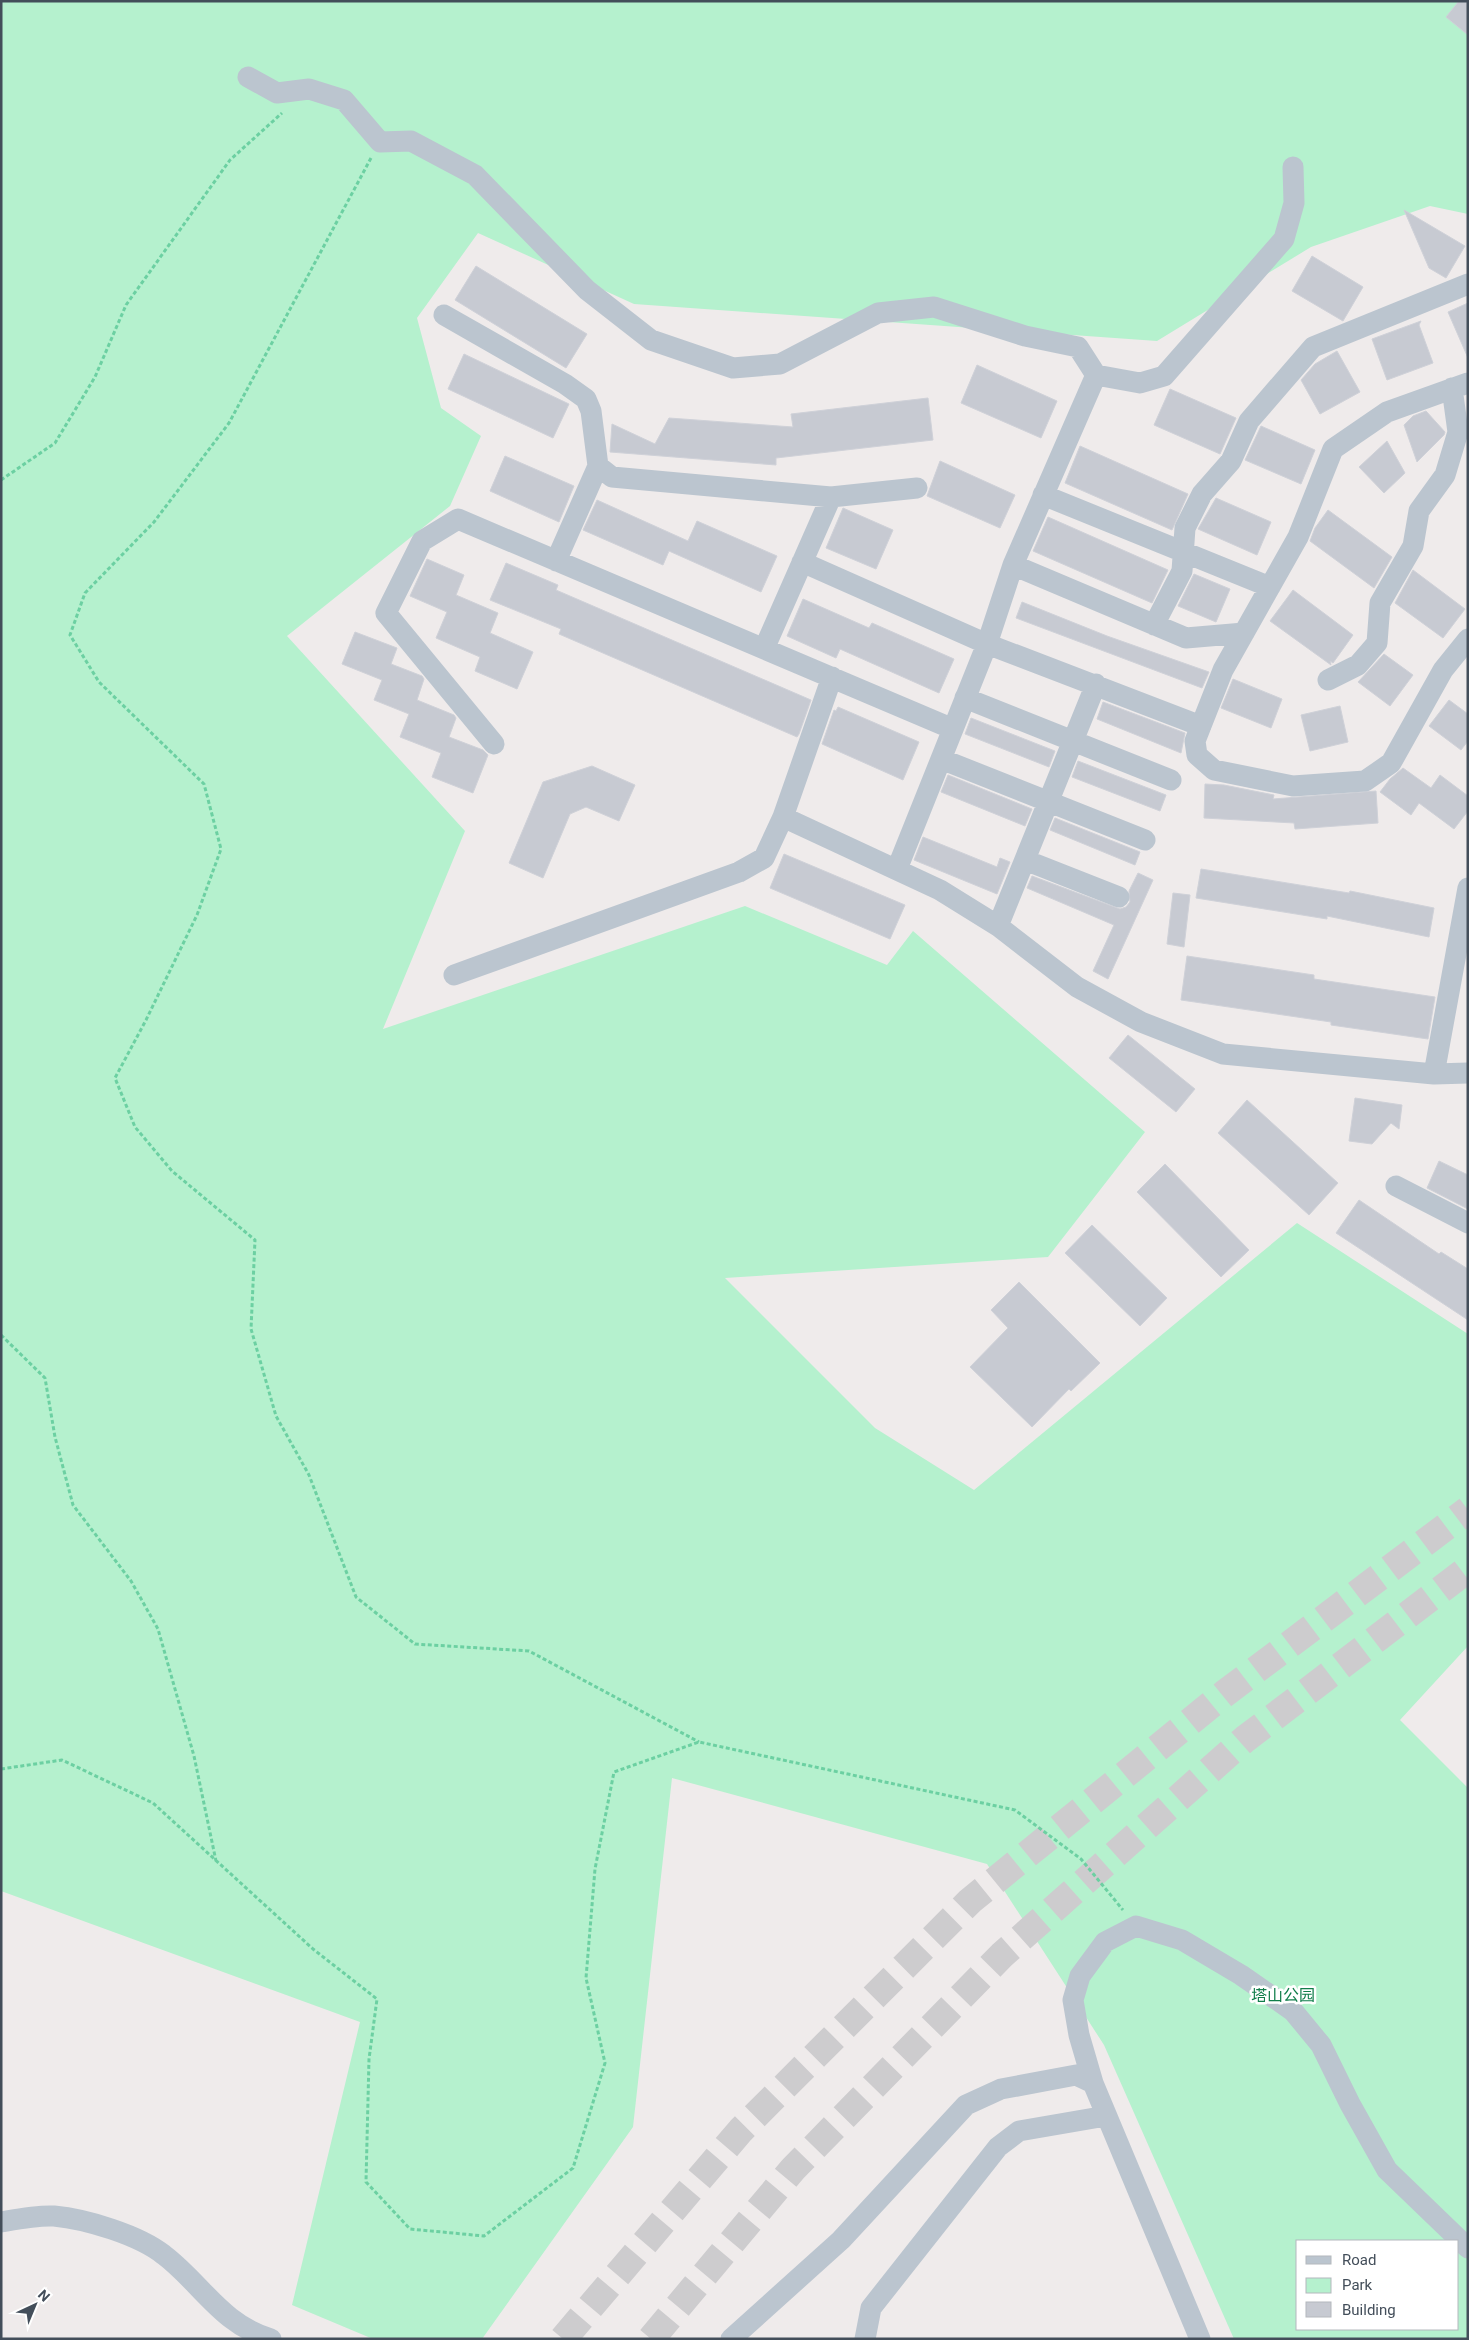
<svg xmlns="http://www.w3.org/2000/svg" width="1469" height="2340" viewBox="0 0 1469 2340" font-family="Roboto,'Noto Sans SC',sans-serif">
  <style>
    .green { fill: #b5f1ce; fill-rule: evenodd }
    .building { fill: #c7cad2; stroke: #cfd1d8 }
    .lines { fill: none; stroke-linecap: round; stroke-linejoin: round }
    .major-tunnel { stroke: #cdccce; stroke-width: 28; stroke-dasharray: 28 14; stroke-linecap: butt }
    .path { stroke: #6cd0a2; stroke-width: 3; stroke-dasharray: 4 2.5; stroke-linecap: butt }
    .minor { stroke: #bbc5cf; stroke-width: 21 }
    .labels { text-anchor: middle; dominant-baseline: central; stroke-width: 5; stroke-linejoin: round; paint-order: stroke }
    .park-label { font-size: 16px; fill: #117e4b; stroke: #fff }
  </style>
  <rect width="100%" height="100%" fill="#efebeb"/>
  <path class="green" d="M1 1H1468V214L1430 206 1311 247 1157 341 634 304 478 233 417 318 441 408 481 436 450 506 287 636 465 831 383 1029 745 906 887 965 913 931 1145 1132 1048 1257 725 1278 875 1428 974 1490 1297 1223 1468 1334V1646L1400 1720 1468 1788V2339H1234L1104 2045 987 1864 672 1778 633 2127 482 2339H373L292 2305 360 2022 1 1891ZM1298 2241H1458V2329H1298Z"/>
  <path class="building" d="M1459 1H1468V35L1446 17Z
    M1404 210 1465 246 1446 278 1429 268Z
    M1312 256 1363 287 1343 321 1292 291Z
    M476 266 587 334 566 368 455 300Z
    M1468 303V358L1448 312Z
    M1421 321 1419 325 1433 363 1387 380 1372 339Z
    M1337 351 1360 392 1320 414 1301 380 1315 364Z
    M464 354 569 404 553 438 448 389Z
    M977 365 1057 401 1041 438 961 403Z
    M1170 389 1236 418 1220 454 1154 425Z
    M928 398 933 440 776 458V465L610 452 612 424 655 444 669 418 793 427 791 414Z
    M1426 411 1445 432 1444 435 1417 462 1404 425 1413 416Z
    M1261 426 1315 450 1301 484 1245 460Z
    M1387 441 1405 473 1384 493 1359 467Z
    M1080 446 1188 494 1172 530 1065 483Z
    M505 456 574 486 559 522 490 491Z
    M940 461 1015 495 1000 528 927 496Z
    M1216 498 1271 522 1257 555 1198 529Z
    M597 500 688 541 697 521 777 556 761 592 669 551 663 565 583 530Z
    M843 508 893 530 876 569 826 548Z
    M1328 510 1392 557 1374 588 1310 541 1315 528Z
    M1048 517 1168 570 1152 603 1033 551Z
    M427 559 464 575 456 595 498 613 490 633 533 652 517 689 475 671 480 657 436 638 447 612 410 596Z
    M506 563 558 585 556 590 811 700 799 734 797 737 670 682 559 634 561 629 490 600Z
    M1413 570 1465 609 1443 638 1395 603Z
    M1194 574 1230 589 1216 622 1178 606Z
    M1293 590 1353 635 1333 663 1330 661 1331 665 1270 621Z
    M803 599 869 628 872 623 954 659 939 693 840 649 836 658 787 636Z
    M1022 602 1107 636 1209 672 1202 688 1016 618Z
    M355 632 397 648 391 664 422 676 424 679 417 700 454 715 456 718 449 737 483 750 488 755 473 793 432 777 441 753 400 737 409 714 374 700 382 680 342 664Z
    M1384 654 1413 675 1390 706 1358 682Z
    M1233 679 1282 699 1271 728 1221 708Z
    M1449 700 1468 714V741L1461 750 1429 726Z
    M1103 702 1185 733 1181 753 1097 719Z
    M1340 706 1348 742 1310 751 1301 715Z
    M838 707 919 742 903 780 822 744 834 710 836 711Z
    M971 718 1055 751 1049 767 965 734Z
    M1078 761 1166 795 1160 811 1072 777Z
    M592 766 635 785 619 821 586 807 570 814 543 878 509 863 543 782Z
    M1403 768 1431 788 1440 775 1468 796V811L1454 829 1419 803 1411 815 1380 792 1390 779Z
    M948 775 1032 809 1025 826 941 792Z
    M1205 784 1224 785 1274 795 1273 799 1376 791 1378 823 1295 829 1294 823 1204 818Z
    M1055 818 1140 852 1135 865 1050 830Z
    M923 837 997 867 1000 858 1010 862 997 894 914 860Z
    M784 854 905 905 890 939 770 888Z
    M1201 869 1349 893 1350 891 1434 908 1429 937 1327 916V919L1196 898Z
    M1138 873 1153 880 1108 979 1093 971 1114 925 1027 888 1032 876 1120 909 1126 907 1130 902 1129 891Z
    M1173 893 1190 895 1184 947 1167 944Z
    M1187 956 1314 975V979L1435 997 1428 1039 1331 1025V1022L1181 1000Z
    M1128 1035 1195 1089 1176 1112 1109 1058Z
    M1355 1098 1402 1105 1399 1129 1391 1123 1372 1144 1349 1141Z
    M1247 1100 1338 1183 1309 1215 1218 1133Z
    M1439 1161 1468 1175V1209L1427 1188Z
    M1165 1164 1249 1250 1221 1277 1137 1192Z
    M1359 1200 1439 1254 1441 1252 1468 1269V1320L1336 1233Z
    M1092 1225 1167 1298 1140 1326 1065 1253Z
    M1019 1282 1100 1363 1071 1391 1069 1389 1032 1427 970 1367 1008 1328 991 1310Z"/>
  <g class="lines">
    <path class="major-tunnel" d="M563 2339 741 2130 970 1901 1224 1694 1468 1510
      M651 2339 793 2169 1002 1955 1245 1739 1468 1569"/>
    <path class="path" d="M371 158 229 423 154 522 85 593 70 635 99 682 204 784 221 849 197 915 146 1020 115 1078 135 1127 172 1171 255 1240 251 1329 276 1416 309 1475 356 1597 415 1644 529 1651 699 1742
      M1 480 55 443 95 377 126 305 230 160 282 113
      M1 1335 45 1378 55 1437 73 1505 131 1581 158 1629 194 1756 216 1861
      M1 1769 62 1760 153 1803 313 1949 377 1999 369 2059 366 2182 410 2229 484 2236 573 2168 605 2063 586 1978 595 1869 614 1772 699 1742 1015 1810 1081 1859 1123 1910"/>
    <path class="minor" d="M248 77 277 93 309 89 344 100 380 142 411 141 475 175 587 290 651 340 733 368 780 364 878 313 934 307 1025 336 1078 347 1096 375 1140 383 1164 376 1284 239 1294 203 1293 167
      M444 315 565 384 586 399 591 411 598 466 612 477 831 497 917 488
      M1468 383 1387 412 1333 449 1298 537 1223 670 1195 741 1197 755 1214 770 1293 786 1365 781 1391 763 1443 670 1468 639
      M1043 495 1270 587
      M556 561 598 466
      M802 562 987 644 1201 726
      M1013 565 1186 638 1244 633
      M1154 625 1182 571 1185 528 1202 494 1231 461 1249 421 1313 347 1468 284
      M764 649 831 497
      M1328 680 1358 665 1377 643 1380 603 1413 546 1419 511 1445 475 1458 432 1452 388
      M965 698 1171 780
      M494 744 386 613 422 541 458 519 953 729
      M941 759 1145 840
      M783 817 832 677
      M1025 860 1119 897
      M897 869 987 644 1013 565 1096 375
      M998 926 1096 684
      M454 975 739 872 764 858 783 817 940 890 998 926 1077 987 1141 1022 1223 1054 1434 1074 1468 1073
      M1434 1074 1468 888
      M1396 1186 1468 1223
      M1093 2083 1079 2035 1073 2000 1080 1976 1105 1942 1136 1926 1182 1940 1241 1975 1293 2011 1321 2045 1350 2104 1387 2170 1468 2248
      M1 2222C18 2219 38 2215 54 2216 86 2219 139 2235 164 2255 202 2284 221 2324 271 2339
      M731 2339 841 2240 966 2105 1001 2089 1076 2075 1093 2083 1200 2339
      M865 2339 871 2308 998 2147 1019 2131 1106 2116"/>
  </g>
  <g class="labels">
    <g class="park-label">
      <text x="1283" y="1995">塔山公园</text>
    </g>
  </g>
  <rect width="1469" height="2340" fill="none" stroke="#434e5a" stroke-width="5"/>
  <rect x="1296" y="2240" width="162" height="90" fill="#ffffff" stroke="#b4b8bd"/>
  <rect x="1306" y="2256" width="25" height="8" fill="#bbc5cf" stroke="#b4b8bd"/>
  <text x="1342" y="2265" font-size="15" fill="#434e5a">Road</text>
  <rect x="1306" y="2278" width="25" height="15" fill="#b5f1ce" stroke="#b4b8bd"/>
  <text x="1342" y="2290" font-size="15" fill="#434e5a">Park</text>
  <rect x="1306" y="2302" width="25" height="15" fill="#c7cad2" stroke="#b4b8bd"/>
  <text x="1342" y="2315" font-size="15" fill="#434e5a">Building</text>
  <g transform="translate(35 2305) rotate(44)" stroke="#ffffff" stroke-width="4" paint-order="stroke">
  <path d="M0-4L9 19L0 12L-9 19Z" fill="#434e5a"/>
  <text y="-8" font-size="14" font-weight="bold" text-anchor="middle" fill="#434e5a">N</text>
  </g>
</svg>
